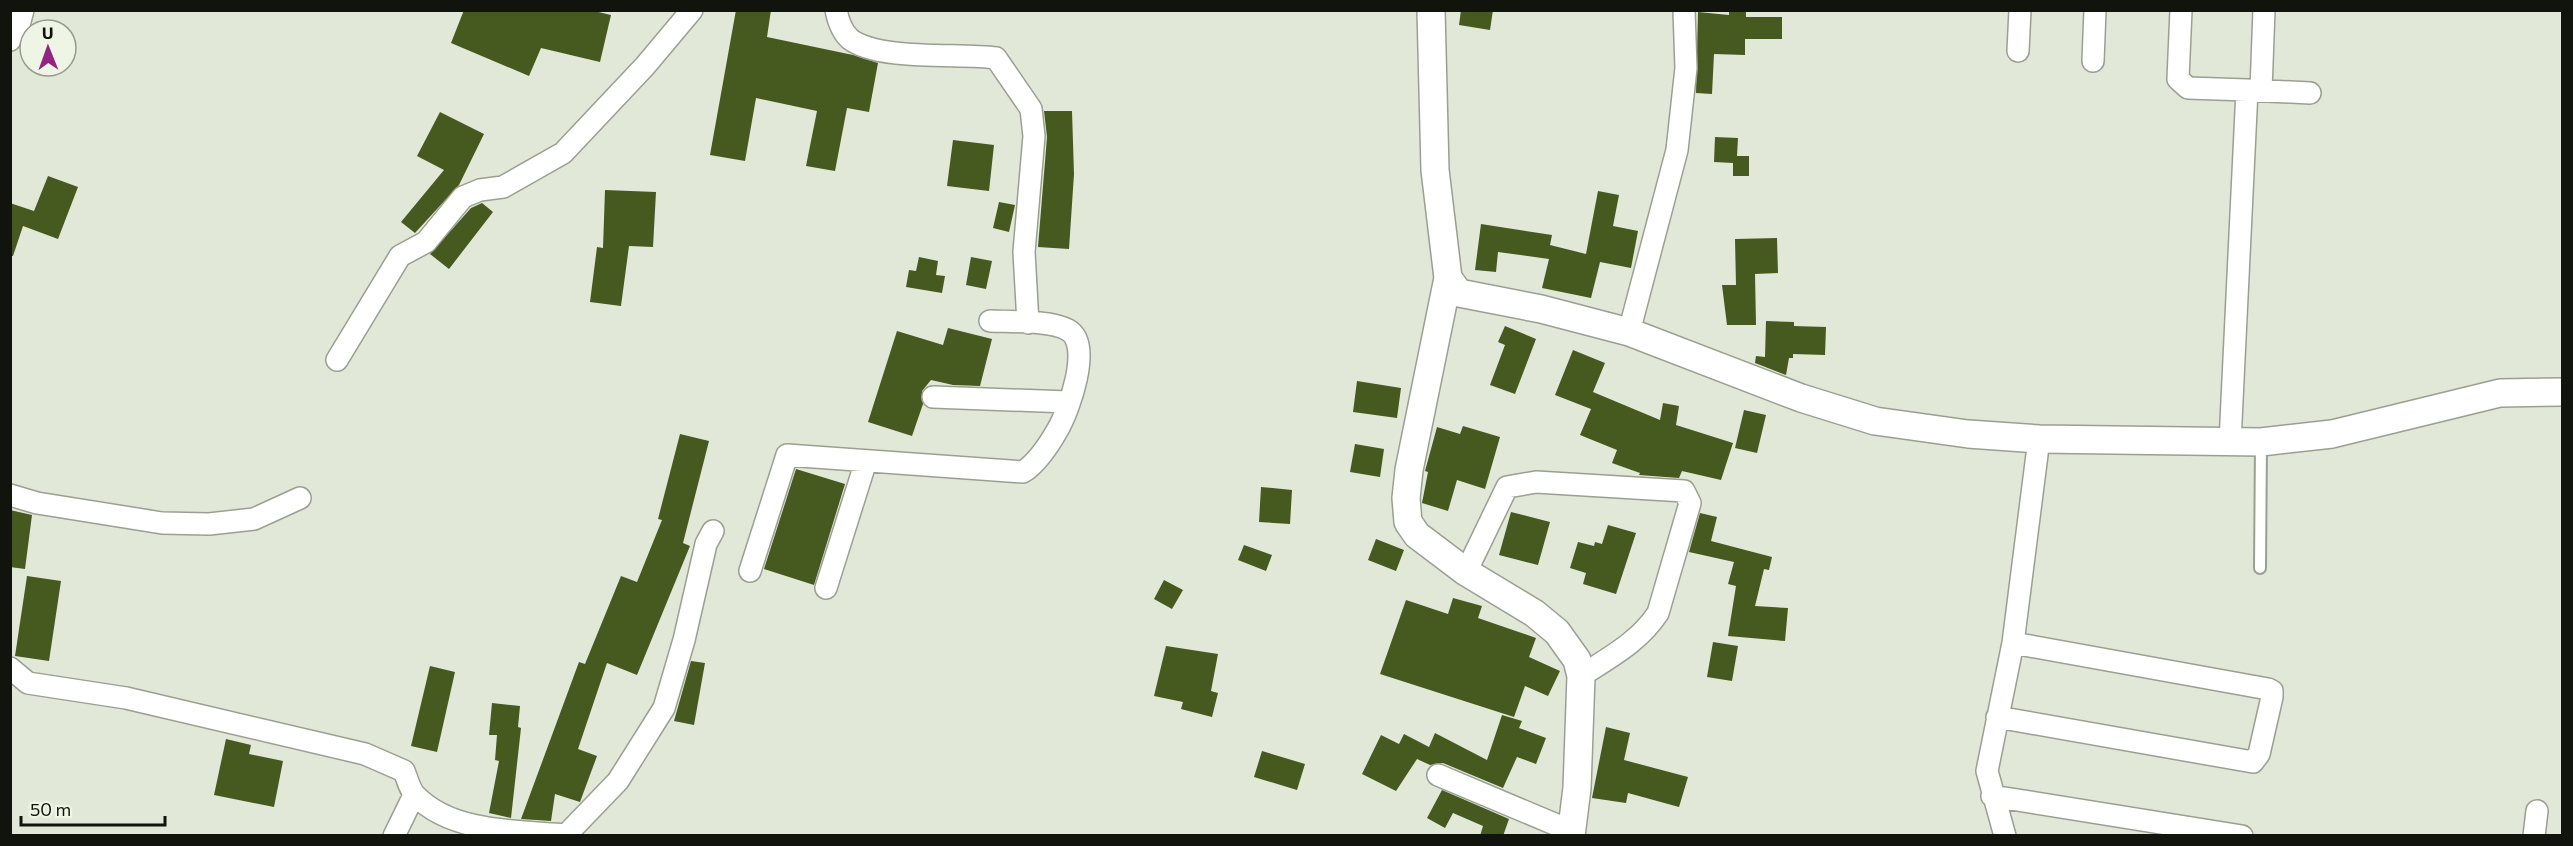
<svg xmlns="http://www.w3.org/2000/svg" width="2573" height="846" viewBox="0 0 2573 846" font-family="Commissioner,sans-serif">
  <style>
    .building { fill: #46591f }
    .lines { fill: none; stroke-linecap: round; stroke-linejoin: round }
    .service-casing { stroke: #9aa091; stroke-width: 14 }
    .minor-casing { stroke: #9aa091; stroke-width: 24 }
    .tertiary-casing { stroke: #9aa091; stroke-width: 30 }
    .service { stroke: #fff; stroke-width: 10 }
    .minor { stroke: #fff; stroke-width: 21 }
    .tertiary { stroke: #fff; stroke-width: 27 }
  </style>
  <rect width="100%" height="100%" fill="#e1e8d8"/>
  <path class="building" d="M464 10H590L611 15 600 62 541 48 529 76 451 43Z
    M736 10H771L767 37 853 55 878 63 869 112 847 108 835 171 806 166 817 111 756 98 745 161 710 155Z
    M1461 10H1493L1490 30 1459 25Z
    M1729 10H1746V17H1782V39H1745V55L1714 54 1712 94 1696 93 1698 12 1729 15Z
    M1044 111H1072L1074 174 1069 249 1038 247 1047 137Z
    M440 112 484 134 459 185 415 233 401 222 444 170 417 156Z
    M1715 137 1738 138 1737 156H1749V176H1733V163L1714 162Z
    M953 140 994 145 989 191 947 186Z
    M48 176 78 187 58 239 23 226 13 256H10V203L34 211Z
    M605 190 656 192 653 247 629 246 621 306 590 302 597 247 603 248Z
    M1598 191 1619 195 1613 226 1638 231 1631 268 1600 262 1591 298 1542 288 1549 259 1498 252 1496 272 1475 270 1481 224 1552 235 1550 245 1586 254Z
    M999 202 1015 205 1009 232 993 228Z
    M482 203 493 212 449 269 430 254 471 208Z
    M1777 238 1778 273 1755 274 1756 325H1727L1722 285H1736L1735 239Z
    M919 257 938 261 936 275 945 276 942 293 906 287 909 270 916 271Z
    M971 257 992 261 986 289 966 285Z
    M1766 321 1794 322V326L1826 327 1825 355 1793 354V358H1789L1786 375 1755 363 1756 356 1765 357Z
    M1505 326 1536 339 1515 394 1490 385 1505 345 1498 342Z
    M948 328 992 339 980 386 953 385 931 380 922 391 923 404 912 436 868 422 897 331 943 345Z
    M1573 350 1605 363 1593 392 1660 420 1663 403 1679 406 1676 425 1733 443 1721 480 1682 471 1679 478 1639 475 1640 473 1612 463 1617 450 1580 435 1591 409 1555 395Z
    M1357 381 1401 388 1397 418 1353 412Z
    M1744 410 1766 415 1757 453 1735 448Z
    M1463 426 1500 437 1485 489 1457 480 1448 511 1422 503 1428 472 1425 471 1437 427 1460 434Z
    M680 434 709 441 683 543 690 546 637 675 607 663 578 749 597 756 580 802 555 794 551 821 521 819 579 662 585 664 621 576 637 582 662 520 658 519Z
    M1355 444 1384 449 1380 477 1350 472Z
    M796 469 845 484 814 585 764 569Z
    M1261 487 1292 490 1290 524 1259 522Z
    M10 510 32 515 25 569 10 567Z
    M1511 512 1550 522 1538 565 1499 555Z
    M1700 513 1717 517 1711 541 1772 557 1769 570 1764 569 1755 606 1788 608 1785 641 1728 636 1736 586 1728 584 1734 562 1689 552Z
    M1608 525 1636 533 1616 594 1583 584 1586 573 1570 568 1578 542 1594 546 1595 542 1602 544Z
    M1376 539 1404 550 1396 571 1368 560Z
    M1244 545 1272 555 1266 571 1238 560Z
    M27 576 61 581 49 661 15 656Z
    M1164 580 1183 590 1172 609 1154 599Z
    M1453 598 1482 606 1478 618 1536 638 1529 657 1560 671 1548 696 1525 686 1514 717 1380 674 1406 600 1448 614Z
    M1713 642 1738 646 1732 681 1707 677Z
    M1166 646 1218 654 1211 691 1218 693 1212 717 1181 709 1183 702 1154 696Z
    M691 661 705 663 694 725 674 721Z
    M430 666 455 672 437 752 411 746Z
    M492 703 520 706 518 727 521 728 511 818 489 813 499 761 495 760 497 735H489Z
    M1502 715 1522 721 1519 728 1546 738 1536 764 1517 757 1503 788 1443 763 1430 765 1417 759 1396 791 1362 774 1381 735 1399 744 1404 734 1429 747 1435 733 1487 760Z
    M1606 727 1630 733 1624 760 1688 777 1679 807 1628 793 1626 803 1592 798Z
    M226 739 251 745 249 754 283 761 274 807 214 795Z
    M1262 751 1305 764 1297 790 1254 777Z
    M1442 790 1509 819 1503 836H1480L1483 826 1453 813 1445 828 1427 818Z"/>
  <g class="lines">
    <defs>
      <path id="service" d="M2260 568 2261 442"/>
      <path id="minor" d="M836 10C838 20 842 32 850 39 878 61 960 53 996 58L1031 109 1034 136 1024 252 1028 323
        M2181 10 2178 79 2188 88 2247 90
        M10 40 19 25 23 10
        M2018 51 2020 10
        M2093 61 2095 10
        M2261 90 2264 10
        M1629 332 1677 150 1686 68 1684 10
        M337 360 400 256 426 242 463 197 480 190 503 187 563 153 645 66 692 10
        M933 397 1068 402
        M2230 442 2247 90 2310 93
        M10 495 37 503 162 523 209 524 254 519 300 498
        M750 571 787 455 1023 472C1037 463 1049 445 1058 429 1069 410 1093 344 1068 330 1051 320 1010 322 990 321
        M1466 572 1507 487 1536 482 1684 491 1690 503 1658 613C1639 642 1610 657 1581 676
        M826 588 866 461
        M10 668 28 683 126 698 365 754 404 771C407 778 410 791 416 796 452 833 518 831 566 835L618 781 664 708 684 640 706 544 713 531
        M1997 717 2253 762 2259 754 2272 697V691L2268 689 2013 643
        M1438 775 1571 831
        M1992 796 2242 836
        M394 836 414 795
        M2005 836 1987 771 2013 643 2039 439
        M2534 836 2537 811"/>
      <path id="tertiary" d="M1431 10 1435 170 1448 278 1459 293 1541 309 1629 332 1801 398 1875 421 1968 434 2039 439 2261 442 2332 434 2500 393 2562 392
        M1448 278 1409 470 1406 498 1408 522 1417 535 1466 572 1534 613 1557 632 1577 660 1581 676 1577 788 1571 836"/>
    </defs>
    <use href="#service" class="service-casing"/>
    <use href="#minor" class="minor-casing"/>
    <use href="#tertiary" class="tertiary-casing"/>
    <use href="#service" class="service"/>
    <use href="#minor" class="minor"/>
    <use href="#tertiary" class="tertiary"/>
  </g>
  <rect width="2573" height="846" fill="none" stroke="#11130d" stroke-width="24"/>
  <g transform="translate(48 48) rotate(359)"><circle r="28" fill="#eef5e5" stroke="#969b8f" stroke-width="1.5"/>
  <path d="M0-4.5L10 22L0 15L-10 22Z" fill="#942383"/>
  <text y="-9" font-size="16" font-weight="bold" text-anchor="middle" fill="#11130d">U</text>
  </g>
  <path d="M21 816v9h144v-9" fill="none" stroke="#11130d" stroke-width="3"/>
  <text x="30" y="816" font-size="18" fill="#11130d" stroke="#eef5e5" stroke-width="4.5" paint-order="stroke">50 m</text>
</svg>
